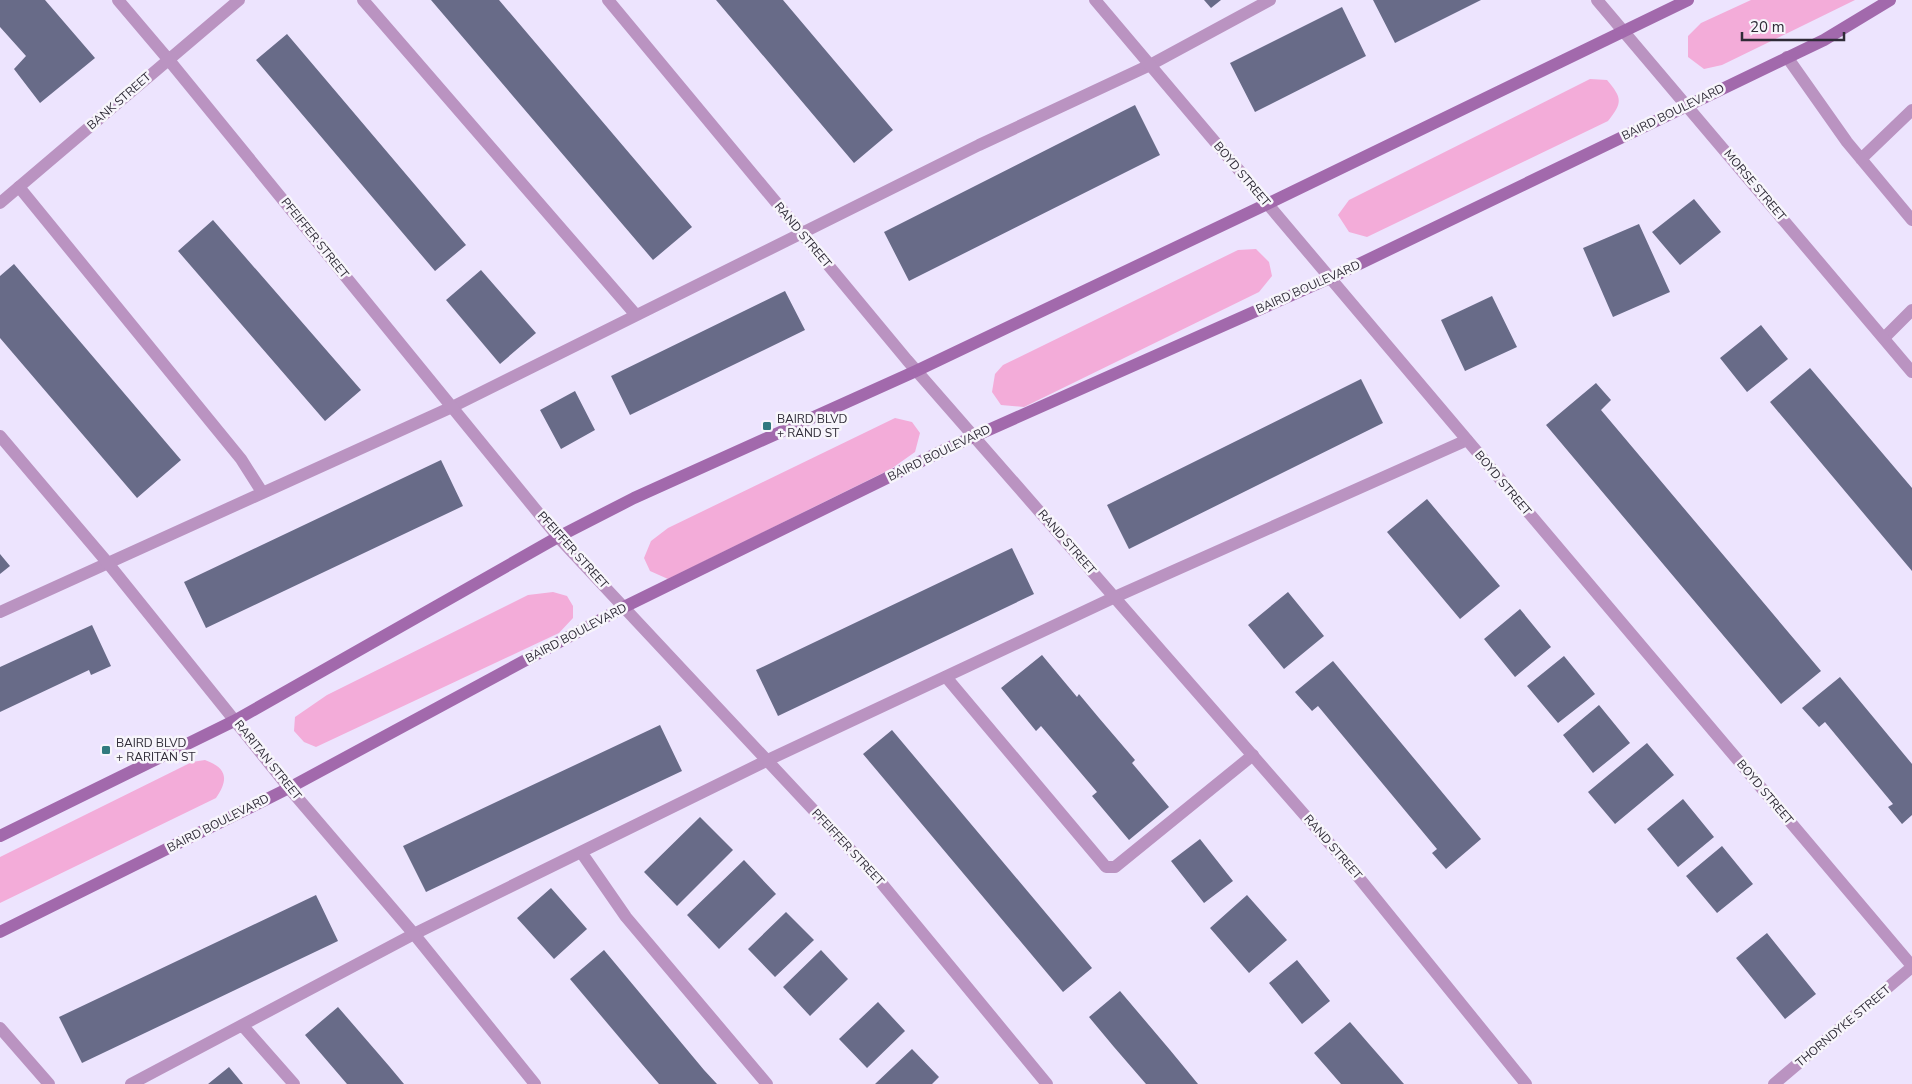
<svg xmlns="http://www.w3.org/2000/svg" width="1912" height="1084" viewBox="0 0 1912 1084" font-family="'Nunito Sans',sans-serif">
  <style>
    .green { fill: #f3acd9 }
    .building { fill: #686b88 }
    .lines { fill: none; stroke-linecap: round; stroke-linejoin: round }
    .service { stroke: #ba93c1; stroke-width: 12 }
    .minor { stroke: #ba93c1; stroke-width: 12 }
    .tertiary { stroke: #ba93c1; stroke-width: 12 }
    .secondary { stroke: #a269ac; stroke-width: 12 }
    .poi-dot { fill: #317a7e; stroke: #f7f5fb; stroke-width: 2 }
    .labels { text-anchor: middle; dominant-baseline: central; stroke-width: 5; stroke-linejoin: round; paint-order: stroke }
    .street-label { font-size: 12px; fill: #2f2b37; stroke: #f7f5fb }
    .poi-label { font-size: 12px; fill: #2f2b37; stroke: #f7f5fb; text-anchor: start }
  </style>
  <rect width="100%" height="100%" fill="#ede4fe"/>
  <path class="green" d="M1751 0H1855L1722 65 1704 69 1688 57V36L1701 23Z
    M1590 79 1607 80C1622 98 1623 102 1608 121L1367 237 1349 232 1338 215 1349 200Z
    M1256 249 1269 262 1272 276 1259 292 1024 407 1001 405 992 392 995 374 1003 365 1238 250Z
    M895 418 912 422 920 433 915 452 891 469 668 579 650 571 644 558 651 541 668 528Z
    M553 592 567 596 573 606V618L559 633 316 747 304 742 294 731 295 717 327 695 528 595Z
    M205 760C227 768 229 779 216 798L0 903V857L192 762Z"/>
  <path class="building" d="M0 0H45L95 58 40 103 14 69 26 56 0 27Z
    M431 0H499L692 227 653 260Z
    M716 0H783L893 130 854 163Z
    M1204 0H1221L1211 8Z
    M1373 0H1481L1395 43Z
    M1342 7 1366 56 1255 112 1230 63Z
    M287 34 466 245 435 271 256 60Z
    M1135 105 1160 155 909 281 884 232Z
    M1694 199 1721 232 1680 265 1652 232Z
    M213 220 361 390 325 421 178 251Z
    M1639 224 1670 292 1613 317 1583 248Z
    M14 264 181 460 137 498 0 338V276Z
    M481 270 536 333 500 364 446 300Z
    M785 291 805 330 630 415 611 376Z
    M1492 296 1517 347 1465 371 1441 320Z
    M1761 325 1788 359 1747 392 1720 358Z
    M1810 368 1912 488V571L1770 402Z
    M1361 379 1383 423 1129 549 1107 505Z
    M1596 383 1611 400 1601 410 1821 671 1781 704 1546 425Z
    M575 391 595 430 561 449 540 410Z
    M441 460 463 506 206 628 184 582Z
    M1427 499 1500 586 1460 619 1387 532Z
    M1012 548 1034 594 778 716 756 670Z
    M0 554 10 566 0 574Z
    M1288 592 1324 636 1284 669 1248 625Z
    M1520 609 1551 647 1515 677 1484 639Z
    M92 625 111 666 91 675 89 670 0 712V667Z
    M1042 655 1077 697 1079 694 1099 718 1135 760 1132 763 1169 807 1129 840 1092 796 1097 792 1041 726 1036 731 1001 688Z
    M1564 656 1595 694 1558 723 1527 686Z
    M1333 661 1481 839 1446 869 1432 853 1437 849 1318 706 1312 711 1295 692Z
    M1840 677 1912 764V815L1902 824 1888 807 1893 804 1825 722 1819 727 1802 708Z
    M1599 705 1630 743 1593 773 1563 735Z
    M660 725 682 771 426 892 403 846Z
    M892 730 1092 968 1063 992 863 754Z
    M1647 743 1674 775 1615 824 1588 792Z
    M1683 799 1714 837 1678 867 1647 829Z
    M700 817 733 850 677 906 644 872Z
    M1200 839 1233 881 1204 903 1171 861Z
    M1722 846 1753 884 1717 913 1686 876Z
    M744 860 776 894 719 949 687 915Z
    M551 888 587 929 554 959 517 918Z
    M316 895 338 941 82 1063 59 1017Z
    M1247 895 1287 940 1249 973 1210 928Z
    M786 912 814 940 775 977 748 949Z
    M1767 933 1816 994 1785 1019 1736 958Z
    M604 950 704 1070 717 1084H659L624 1043 570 979Z
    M821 950 848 979 810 1016 783 987Z
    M1297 960 1330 1001 1302 1024 1269 983Z
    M1120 991 1170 1050 1198 1084H1146L1114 1047 1089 1017Z
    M878 1002 905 1031 867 1068 839 1039Z
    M338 1007 389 1066 404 1084H347L305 1035Z
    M1350 1022 1369 1044 1404 1084H1341L1314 1053Z
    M912 1049 939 1077 932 1084H875Z
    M229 1067 243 1084H208Z"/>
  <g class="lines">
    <path class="service" d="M363 0 636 315
      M1787 57 1847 142 1912 220
      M1861 159 1912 110
      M19 187 241 459 262 492
      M1884 338 1912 310
      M0 612 452 407 979 145 1150 65 1270 0
      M946 677 1106 867H1115L1253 755
      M581 852 626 917 767 1084
      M242 1025 294 1084
      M131 1084 414 934 768 760 1115 597 1467 440"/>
    <path class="minor" d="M118 0 168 59 558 537 878 879 1047 1084
      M608 0 907 360 1351 868 1526 1084
      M1095 0 1912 966
      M1597 0 1912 372
      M0 203 239 0
      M0 436 107 562 289 788 414 934 535 1084
      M1774 1084 1912 967"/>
    <path class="tertiary" d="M0 1028 49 1084"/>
    <path class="secondary" d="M0 836 236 720 558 537 634 498 916 371 1267 204 1688 0
      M0 932 289 788 624 607 948 448 1330 278 1824 40 1890 0"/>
  </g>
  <g class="poi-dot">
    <rect x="762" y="421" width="10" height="10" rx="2.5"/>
    <rect x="101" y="745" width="10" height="10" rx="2.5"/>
  </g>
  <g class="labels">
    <g class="street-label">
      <text transform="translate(119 101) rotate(-41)">BANK STREET</text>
      <text transform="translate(1673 112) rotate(-26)">BAIRD BOULEVARD</text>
      <text transform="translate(1242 174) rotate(50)">BOYD STREET</text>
      <text transform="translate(1755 185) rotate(50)">MORSE STREET</text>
      <text transform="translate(803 235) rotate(50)">RAND STREET</text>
      <text transform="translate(315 238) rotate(51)">PFEIFFER STREET</text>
      <text transform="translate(1308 287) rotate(-24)">BAIRD BOULEVARD</text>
      <text transform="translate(939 453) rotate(-26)">BAIRD BOULEVARD</text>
      <text transform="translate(1503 483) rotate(50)">BOYD STREET</text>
      <text transform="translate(1067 542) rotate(49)">RAND STREET</text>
      <text transform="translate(573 550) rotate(48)">PFEIFFER STREET</text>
      <text transform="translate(576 633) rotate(-28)">BAIRD BOULEVARD</text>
      <text transform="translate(268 760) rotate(51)">RARITAN STREET</text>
      <text transform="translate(1765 792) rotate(50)">BOYD STREET</text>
      <text transform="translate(218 823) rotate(-27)">BAIRD BOULEVARD</text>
      <text transform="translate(848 847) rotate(47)">PFEIFFER STREET</text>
      <text transform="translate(1333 847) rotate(49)">RAND STREET</text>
      <text transform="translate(1843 1026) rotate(-40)">THORNDYKE STREET</text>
    </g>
    <g class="poi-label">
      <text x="777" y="419">BAIRD BLVD<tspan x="777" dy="14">+ RAND ST</tspan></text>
      <text x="116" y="743">BAIRD BLVD<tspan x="116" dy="14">+ RARITAN ST</tspan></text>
    </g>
  </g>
  <path d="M1742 32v8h102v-8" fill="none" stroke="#2f2b37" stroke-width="2.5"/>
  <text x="1750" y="32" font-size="15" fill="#2f2b37" stroke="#f7f5fb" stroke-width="4" paint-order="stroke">20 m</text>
</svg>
